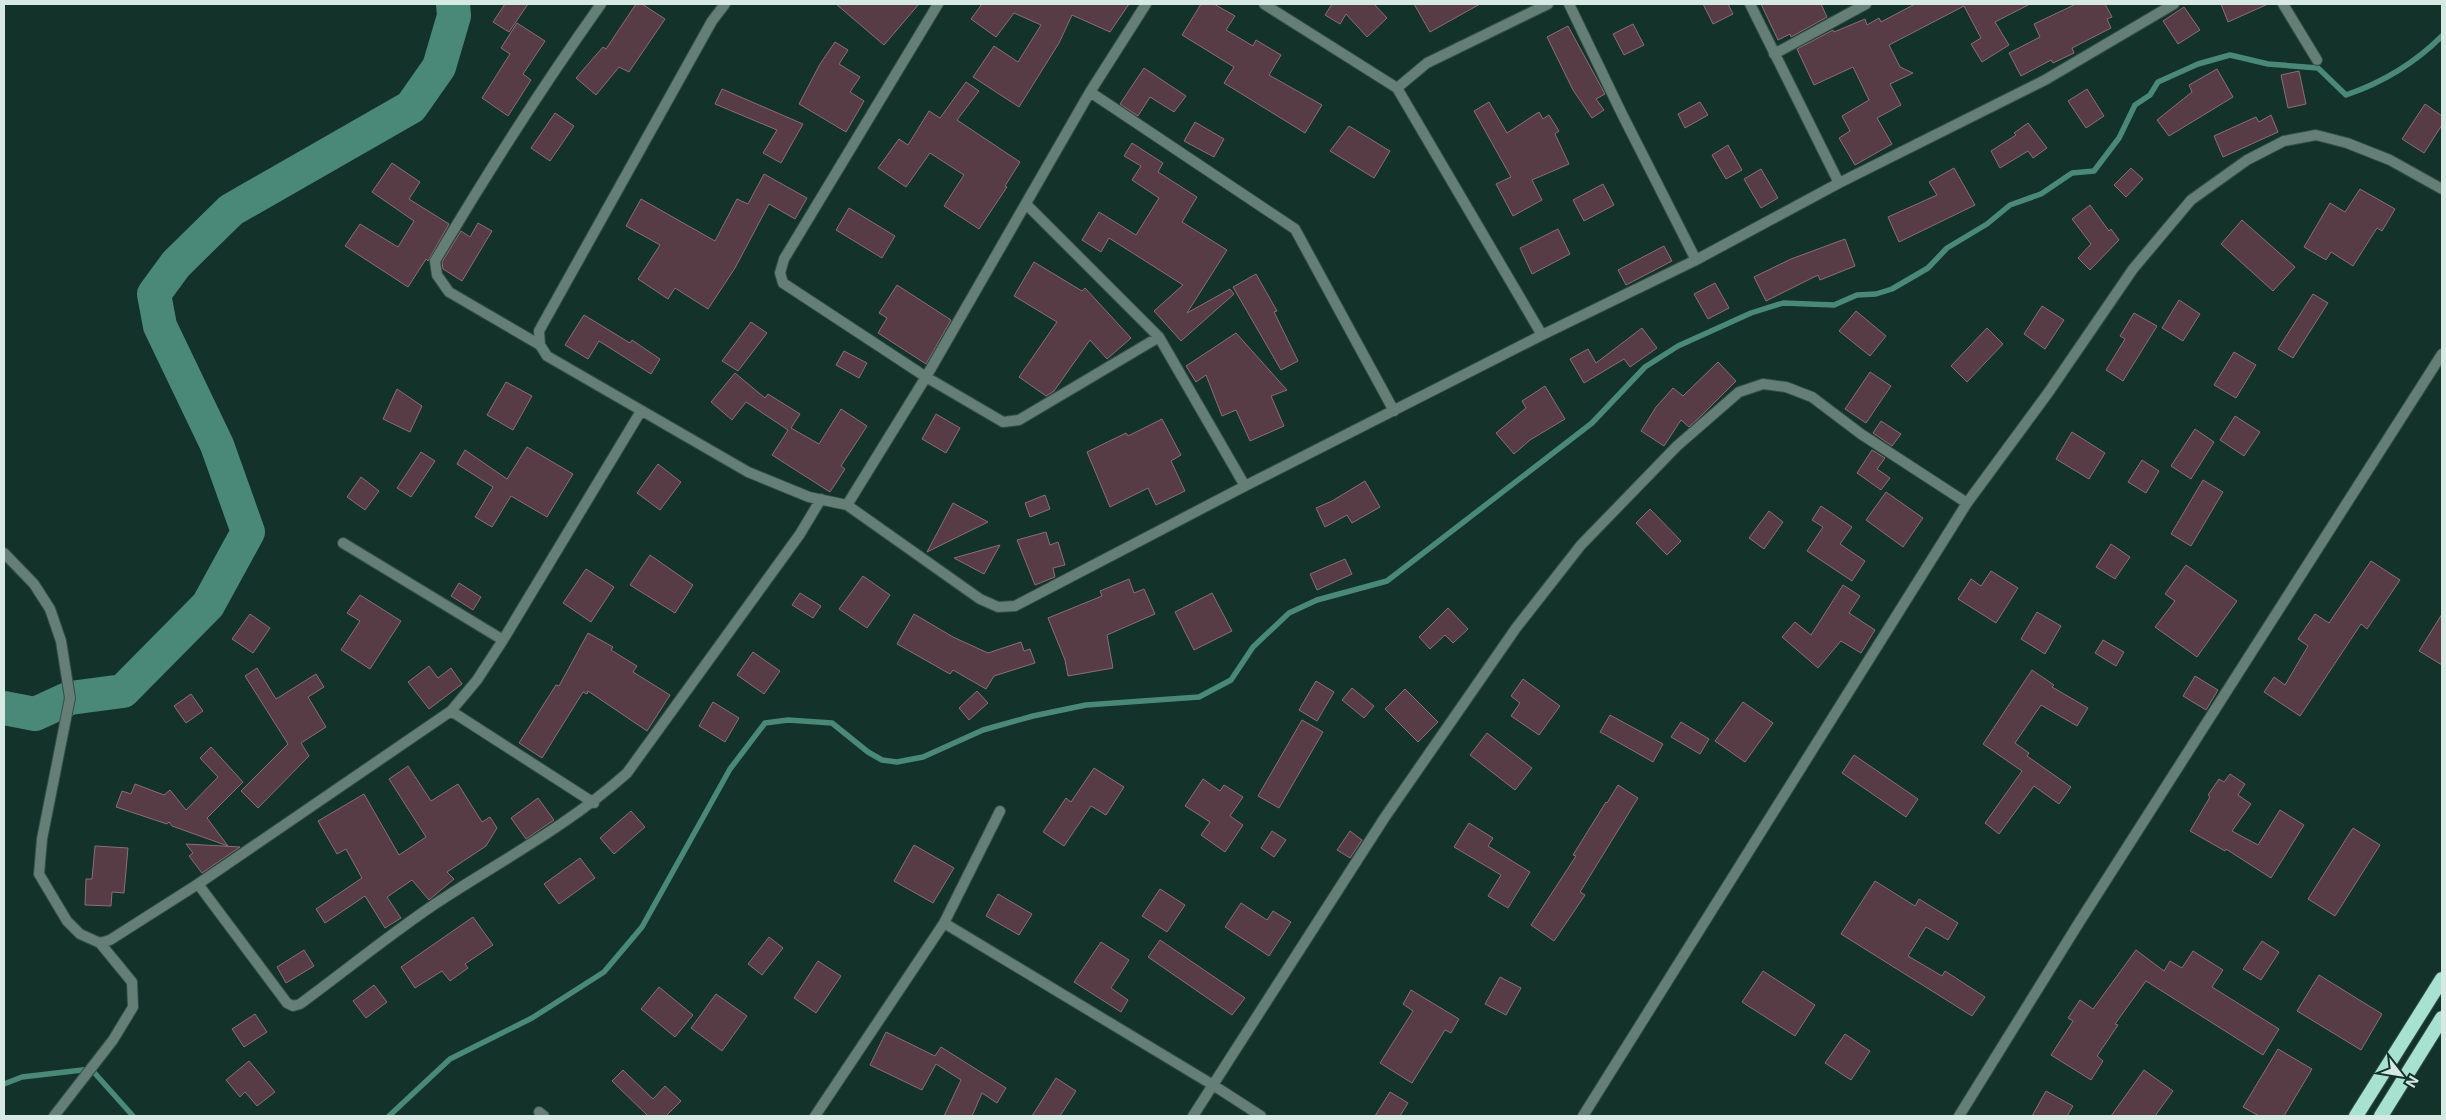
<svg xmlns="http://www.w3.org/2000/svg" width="2446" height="1120" viewBox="0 0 2446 1120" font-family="Inter,sans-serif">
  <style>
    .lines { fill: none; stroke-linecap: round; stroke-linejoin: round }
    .stream { stroke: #4a8977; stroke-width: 5.5 }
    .river { stroke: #4a8977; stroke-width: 34 }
    .building { fill: #583c45; stroke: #8c6d76 }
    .minor-casing { stroke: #324f48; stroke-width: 12 }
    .trunk-casing { stroke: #324f48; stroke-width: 16 }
    .minor { stroke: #657e76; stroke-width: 10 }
    .trunk { stroke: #a7e2d0; stroke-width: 14 }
  </style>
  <rect width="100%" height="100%" fill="#12322a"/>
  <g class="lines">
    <path class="stream" d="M4 1084 22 1077 91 1069 133 1116
      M389 1116 450 1059 532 1018 604 972 642 927 730 769 765 723 788 720 832 723 868 752 882 760 897 762 923 757 983 730 1033 716 1086 705 1199 697 1231 680 1253 647 1289 613 1317 600 1387 581 1592 423 1645 367 1678 346 1751 313 1783 303 1834 305 1857 295 1876 294 1892 289 1928 268 1947 248 1987 224 2010 205 2041 194 2072 173 2094 171 2119 138 2135 105 2150 95 2158 82 2198 64 2230 55 2268 64 2318 68 2346 95C2381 83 2415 63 2442 36"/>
    <path class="river" d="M4 708 35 714 70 698 123 691 208 605 248 532 217 445 160 326 154 294 176 264 231 210 411 107 439 67 454 16 453 4"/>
  </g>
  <path class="building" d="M505 4H528L509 32 493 22Z
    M636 4H642L665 19 629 72 619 67 596 95 576 78 603 47 606 49Z
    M836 4H919L884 45Z
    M982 4H1129L1110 32 1072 15 1059 43 1019 107 973 77 994 46 1018 62 1041 25 1014 13 996 37 971 19Z
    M1201 4H1214L1235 16 1226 30 1253 46 1256 40 1281 55 1269 75 1322 105 1305 133 1224 83 1234 67 1182 35Z
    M1332 4H1374L1387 18 1367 37 1346 14 1340 24 1325 15Z
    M1414 4H1480L1430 32Z
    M1703 4H1728L1733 14 1713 24Z
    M1761 4H1821L1827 17 1791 37 1790 34 1778 40Z
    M1915 4H2030L1995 22 2009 45 1982 62 1971 44 1981 38 1964 6 1889 45 1900 67 1913 73 1890 84 1901 105 1877 118 1892 144 1855 165 1839 138 1850 131 1842 116 1869 100 1853 67 1814 85 1797 49 1833 30 1834 32 1865 19 1867 25 1879 18 1881 22Z
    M2076 4H2105L2112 17 2107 19 2111 28 2072 48 2074 53 2053 63 2051 60 2021 76 2009 53 2040 37 2034 24Z
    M2221 4H2268L2228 22Z
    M2184 7 2200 30 2178 44 2163 21Z
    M517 23 545 41 523 74 531 80 508 116 482 98 510 54 501 48Z
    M1633 24 1644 45 1624 55 1613 34Z
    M1568 26 1605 94 1596 99 1604 110 1592 118 1573 90 1547 37Z
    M835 42 848 50 839 64 860 77 850 92 864 101 846 132 799 104 820 64Z
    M1144 68 1186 96 1174 112 1150 97 1138 116 1120 104Z
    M2217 69 2233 97 2169 136 2157 120 2192 92 2189 85Z
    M2299 71 2306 104 2288 108 2281 75Z
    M966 82 979 91 957 120 1020 162 1005 186 1007 187 979 229 944 206 964 175 930 153 906 187 878 168 899 139 908 145 929 111 940 118Z
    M722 89 803 124 781 163 763 153 777 130 715 104Z
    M2087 89 2104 116 2086 128 2068 101Z
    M1489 102 1507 133 1539 112 1543 119 1549 115 1559 131 1555 134 1569 164 1532 180 1542 200 1513 216 1496 184 1511 177 1474 111Z
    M1700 102 1708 115 1685 128 1678 114Z
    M2425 104 2442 116V125L2424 153 2402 139Z
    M555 113 574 126 550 161 531 148Z
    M2271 115 2278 132 2223 157 2214 136 2256 117 2259 122Z
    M1195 122 1224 139 1214 157 1184 141Z
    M2028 123 2047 148 2033 158 2028 151 2000 168 1991 151 2016 135 2014 133Z
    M1349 126 1390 151 1374 178 1330 151Z
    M1132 143 1163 163 1158 172 1197 197 1182 222 1227 250 1187 313 1230 289 1234 294 1181 341 1154 311 1183 285 1109 238 1101 252 1082 240 1099 212 1136 235 1159 198 1132 180 1141 166 1124 156Z
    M1728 145 1742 170 1726 179 1712 155Z
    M392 163 420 182 409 199 449 224 428 261 426 259 408 287 345 246 360 224 398 247 414 221 372 192Z
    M1954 168 1975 205 1899 242 1888 217 1937 195 1929 182Z
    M2131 168 2143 179 2126 197 2114 185Z
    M1761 169 1778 198 1761 208 1744 179Z
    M764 174 807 198 795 219 769 204 735 268 708 309 675 288 668 299 638 279 660 245 626 226 641 199 715 241 737 199 748 204Z
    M1603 184 1614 205 1584 221 1573 200Z
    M2360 189 2395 209 2382 231 2377 228 2353 266 2331 252 2326 260 2304 247 2330 203 2345 212Z
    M2090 205 2109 231 2111 229 2119 240 2090 270 2078 258 2091 244 2072 219Z
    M849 208 895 236 882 258 836 230Z
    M2242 220 2295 267 2273 291 2221 244Z
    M478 223 492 231 462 281 443 269 442 262 461 231 470 237Z
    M1558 229 1570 254 1532 274 1520 248Z
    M1845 239 1855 266 1820 280 1818 275 1766 301 1754 277 1791 259Z
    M1664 246 1672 261 1626 285 1618 270Z
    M1034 262 1082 291 1085 288 1131 338 1107 359 1090 340 1054 391 1046 396 1019 377 1057 322 1014 296Z
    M1256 274 1277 311 1274 312 1298 361 1281 370 1233 287Z
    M1715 283 1729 308 1708 319 1694 294Z
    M897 285 951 320 926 364 878 333 887 318 879 313Z
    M2313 294 2328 303 2293 358 2278 349Z
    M2179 300 2200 314 2183 341 2162 328Z
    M2042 306 2064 320 2045 349 2024 334Z
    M1856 311 1886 336 1870 356 1839 331Z
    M2134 313 2157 326 2123 381 2106 370 2125 339 2120 336Z
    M584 315 630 343 632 340 660 359 651 374 599 341 588 359 565 345Z
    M751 322 767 333 738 371 722 361Z
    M1642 328 1657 348 1630 367 1624 359 1584 383 1570 359 1588 349 1596 363Z
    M1987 328 2003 344 1967 382 1951 366Z
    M1236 333 1287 390 1271 396 1284 426 1250 441 1236 410 1222 416 1206 375 1196 382 1186 366Z
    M844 351 867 363 859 378 836 365Z
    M2234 352 2256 365 2236 398 2214 385Z
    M1718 362 1736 381 1702 415 1689 427 1681 420 1664 446 1641 431 1656 407 1673 388 1683 396Z
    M1870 372 1891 386 1866 423 1845 409Z
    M735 373 765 398 768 394 800 414 791 428 819 444 841 409 867 426 841 466 845 469 830 492 772 455 788 430 746 402 732 420 711 402Z
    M506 382 532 396 513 430 487 415Z
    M1545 386 1565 419 1530 440 1514 454 1496 433 1526 408 1522 401Z
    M397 389 422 406 410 432 383 419Z
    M936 414 960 428 946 453 922 439Z
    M2235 416 2260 432 2244 456 2220 440Z
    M1162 419 1181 455 1171 461 1185 491 1156 505 1148 488 1110 507 1087 452 1126 433 1128 436Z
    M1881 421 1901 434 1892 446 1873 433Z
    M2195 429 2214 442 2191 479 2171 466Z
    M2072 432 2105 453 2089 479 2056 459Z
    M527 447 573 474 547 517 511 496 492 527 475 517 493 487 457 464 465 450 507 479Z
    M1872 450 1885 458 1877 469 1890 478 1881 490 1857 473Z
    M421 452 435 461 411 497 397 488Z
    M2142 460 2159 471 2146 493 2128 482Z
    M658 464 681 482 660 510 637 493Z
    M361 477 379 491 365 510 347 497Z
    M2203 480 2223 492 2191 546 2171 534Z
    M1365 481 1380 507 1352 523 1347 515 1325 527 1316 508 1332 501Z
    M1886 492 1923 518 1903 547 1866 520Z
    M1045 495 1050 509 1030 517 1025 503Z
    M953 503 988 522 927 552Z
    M1821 506 1852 527 1840 544 1865 561 1852 581 1807 551 1823 527 1812 520Z
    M1650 509 1681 541 1667 555 1636 523Z
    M1769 511 1783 522 1764 549 1749 538Z
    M1046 532 1050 545 1058 542 1065 565 1053 568 1055 577 1035 585 1017 540Z
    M2111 544 2130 557 2115 579 2096 567Z
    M1000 545 984 574 954 558Z
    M650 555 693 585 675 613 630 585Z
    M1345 559 1352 574 1317 590 1310 574Z
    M2371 561 2400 580 2367 629 2361 624 2300 716 2264 692 2274 677 2285 685 2308 646 2298 639 2315 614 2329 623Z
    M2186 565 2237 601 2197 657 2155 627 2175 601 2165 594Z
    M586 569 614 587 591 622 563 603Z
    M1991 571 2018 588 1996 623 1958 599 1971 579 1981 586Z
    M863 576 890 595 867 628 839 609Z
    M1129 579 1134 593 1144 589 1155 614 1107 635 1113 668 1068 676 1065 660 1048 618 1102 596 1100 591Z
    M459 583 481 597 473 610 451 596Z
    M1843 585 1860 596 1849 613 1875 630 1861 653 1841 641 1818 668 1782 637 1795 622 1811 635Z
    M800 593 821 606 813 618 792 605Z
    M1212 593 1232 631 1194 650 1175 612Z
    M360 595 401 621 370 669 341 650 360 621 347 613Z
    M1448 608 1468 629 1453 643 1445 635 1430 649 1419 637Z
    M2037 612 2061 626 2045 654 2021 639Z
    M250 614 270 628 253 653 232 639Z
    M914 614 953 637 988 653 1021 642 1024 651 1030 649 1035 663 994 676 986 689 953 670 950 674 897 644Z
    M2442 614V665L2419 651Z
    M588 633 613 647 611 650 637 666 633 672 670 695 647 731 588 691 587 694 583 692 542 758 519 743 556 685 559 686Z
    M2103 640 2124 652 2116 666 2095 653Z
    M753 652 780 671 764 694 737 675Z
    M429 666 438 678 451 668 462 684 429 709 408 682Z
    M257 668 276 699 316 674 324 687 308 697 326 727 301 743 309 756 258 808 241 791 288 744 245 676Z
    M2032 670 2054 685 2052 687 2088 708 2077 726 2041 705 2015 743 2029 753 2027 756 2071 787 2059 804 2034 786 1999 834 1985 823 2022 771 1983 744Z
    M2195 676 2218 690 2206 710 2183 696Z
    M1523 679 1560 706 1539 735 1511 716 1520 703 1511 696Z
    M1316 681 1334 692 1317 721 1299 710Z
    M1352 688 1374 706 1364 718 1342 700Z
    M1405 689 1438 722 1418 742 1385 709Z
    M977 691 988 703 969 720 959 708Z
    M191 694 203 711 186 723 174 706Z
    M713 702 739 718 725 742 699 726Z
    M1743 702 1773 723 1745 762 1715 741Z
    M1610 715 1663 744 1653 762 1600 732Z
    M1302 720 1323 732 1279 808 1258 796Z
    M1681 722 1709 739 1700 754 1671 737Z
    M1487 733 1532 768 1515 790 1470 755Z
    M211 747 243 782 207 818 228 846 172 826 169 822 167 824 116 807 122 791 131 794 135 784 164 795 170 790 186 810 218 777 200 758Z
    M1854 755 1918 799 1906 817 1842 773Z
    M408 766 431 801 458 784 482 822 490 817 497 828 486 846 447 872 454 879 429 900 412 880 387 897 401 918 385 928 365 896 325 923 316 909 362 878 346 849 337 854 318 821 364 794 399 855 426 837 389 779Z
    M1094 768 1124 787 1106 815 1091 806 1064 846 1043 832 1066 798 1071 802Z
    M2230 774 2245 784 2238 795 2251 804 2232 831 2258 845 2280 810 2304 825 2271 878 2226 849 2225 851 2190 831 2210 797 2208 795 2219 779 2224 782Z
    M1203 779 1220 791 1224 785 1243 797 1230 816 1243 825 1225 852 1201 835 1210 822 1185 806Z
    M1618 785 1638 798 1580 892 1585 895 1554 941 1531 925 1576 856 1573 855 1606 802 1607 803Z
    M538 798 554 820 526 839 511 818Z
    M631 811 645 827 614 854 600 838Z
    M1469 823 1493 838 1488 846 1530 872 1508 908 1488 896 1501 875 1454 847Z
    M2353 828 2380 845 2335 916 2308 899Z
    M1272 831 1286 840 1274 857 1261 848Z
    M1350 831 1362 840 1350 858 1337 850Z
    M186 844 240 847 202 873 189 856 193 853Z
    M914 845 954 868 933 903 894 881Z
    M95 846 128 848 124 893 112 892 111 906 85 905 86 879H92Z
    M580 858 595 878 559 904 544 884Z
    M1875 881 1915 906 1919 899 1958 923 1948 940 1926 927 1908 956 1942 976 1945 971 1985 997 1972 1016 1841 934Z
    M1160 889 1185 905 1167 932 1142 916Z
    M998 894 1032 914 1019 935 986 916Z
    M1241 903 1267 920 1273 911 1291 922 1269 956 1225 927Z
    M473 917 493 945 465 964 468 968 450 981 442 971 415 988 401 967Z
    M769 937 783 948 762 975 748 964Z
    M1160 940 1245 998 1232 1015 1148 957Z
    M2262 941 2279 952 2261 980 2243 969Z
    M1101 942 1129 960 1111 988 1128 1000 1121 1012 1074 982Z
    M304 950 314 966 286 983 277 967Z
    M2136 950 2164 971 2170 961 2182 968 2193 951 2223 970 2212 987 2279 1029 2263 1055 2146 981 2115 1024 2118 1025 2097 1056 2103 1061 2091 1080 2051 1055 2073 1021 2068 1018 2080 1000 2093 1009Z
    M818 961 841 976 816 1013 794 998Z
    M1763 971 1815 1005 1795 1036 1742 1002Z
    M2319 975 2382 1014 2361 1050 2297 1011Z
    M1500 977 1521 988 1506 1015 1485 1004Z
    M374 985 387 1002 366 1018 353 1001Z
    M659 987 693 1015 675 1037 641 1009Z
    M1411 990 1459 1019 1451 1033 1445 1030 1412 1083 1380 1063 1413 1011 1403 1004Z
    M716 994 747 1016 722 1051 691 1028Z
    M255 1014 267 1032 244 1047 232 1029Z
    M886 1032 935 1056 941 1047 1006 1088 997 1103 982 1093 972 1116H944L961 1080 936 1064 922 1090 870 1065Z
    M1845 1034 1870 1051 1851 1080 1825 1063Z
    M2278 1049 2312 1069 2284 1116H2259L2243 1107Z
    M249 1061 275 1092 257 1106 245 1092 240 1097 226 1080Z
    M623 1070 653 1099 665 1086 681 1101 666 1116H648L612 1081Z
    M2144 1070 2173 1091 2155 1116H2111Z
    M1056 1078 1076 1091 1060 1116H1032Z
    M2046 1091 2073 1106 2067 1116H2032Z
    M1390 1092 1408 1103 1400 1116H1375Z"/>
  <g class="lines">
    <defs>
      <path id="minor" d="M601 4C542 87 487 173 435 261L437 275 449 292 540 345 547 356 748 472 809 497 847 505 980 599 998 607 1015 606 1245 486 1542 335 1696 260 1839 183 2045 80 2174 4
        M938 4 784 259 780 273 783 283 926 377 1003 422 1019 420 1159 337
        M1264 4 1397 88 1427 63 1548 4
        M1569 4 1622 114 1696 260
        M1750 4 1839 183
        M2283 4 2317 60
        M1774 54 1866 4
        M1397 88 1542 335
        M1090 92 1295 229 1394 411
        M1026 204 1159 337 1245 486
        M540 345 539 331 712 21 725 4
        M847 505 926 377 1090 92 1146 4
        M343 543 503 640
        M4 553 34 584 50 609 61 641 70 698 42 839 39 874 67 921 80 934 100 943 110 940 198 884 451 711 477 680 503 640 641 411
        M451 711 594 803
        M198 884 287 1003 293 1006 300 1004C345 971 389 935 435 904 500 861 568 826 627 773L800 534 821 499
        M944 923 1213 1085 1261 1116
        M539 1112 544 1116
        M54 1116 113 1040 133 1007 132 982 100 943
        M815 1116 944 923 1000 811
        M1193 1116 1385 817 1516 628 1581 545 1677 446 1739 392 1763 384 1786 387 1812 397 1861 434 1967 503
        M1583 1116 1967 503 2048 393 2133 269 2191 200 2247 160 2284 141 2316 135 2347 143 2390 160 2442 189
        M1959 1116 2080 921 2442 354"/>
      <path id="trunk" d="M2356 1116 2442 979
        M2381 1116 2442 1018"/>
    </defs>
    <use href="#minor" class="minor-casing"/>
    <use href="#trunk" class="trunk-casing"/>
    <use href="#minor" class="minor"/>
    <use href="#trunk" class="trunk"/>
  </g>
  <rect width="2446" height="1120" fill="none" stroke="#d7e9e3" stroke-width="10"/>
  <g transform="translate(2401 1075) rotate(121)" stroke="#12322a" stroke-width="4" paint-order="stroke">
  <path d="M0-4L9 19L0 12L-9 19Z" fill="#d7e9e3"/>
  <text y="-8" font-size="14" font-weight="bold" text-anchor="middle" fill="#d7e9e3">N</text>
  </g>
</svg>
